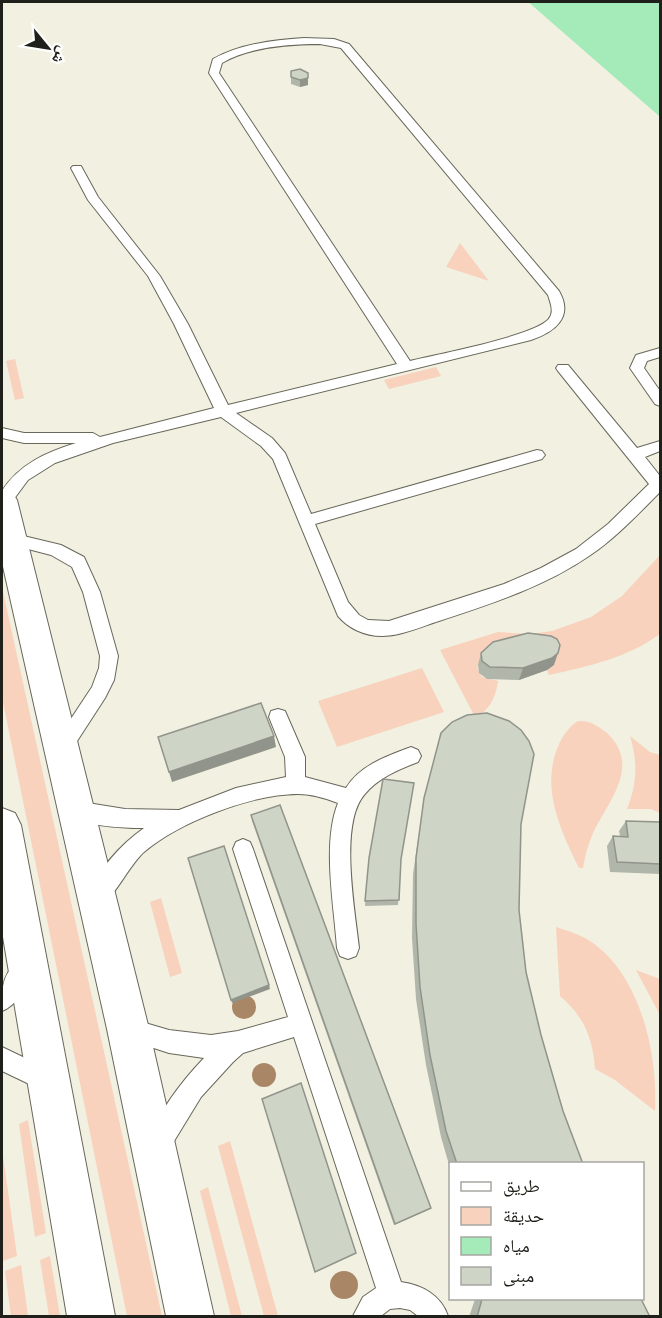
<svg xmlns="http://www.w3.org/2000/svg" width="662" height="1318" viewBox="0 0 662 1318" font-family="'Source Sans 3','Noto Naskh Arabic',sans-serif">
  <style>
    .green { fill: #f8d2bc }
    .water { fill: #a4ebb9 }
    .pier { fill: #f2f0e1 }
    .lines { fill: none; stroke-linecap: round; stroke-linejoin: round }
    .lane-casing { stroke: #68675a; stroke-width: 2 }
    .street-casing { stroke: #68675a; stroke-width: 2 }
    .lane { fill: #fff; fill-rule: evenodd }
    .street { fill: #fff; fill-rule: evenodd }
    .tree { fill: #a98665 }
    .wall { fill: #b1b6aa }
    .shaded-wall { fill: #90948b }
    .building { fill: #ced4c6; stroke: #90948b; stroke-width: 1.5 }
  </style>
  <rect width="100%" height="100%" fill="#f2f0e1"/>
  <path class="green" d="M460 243 489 281 446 267Z
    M15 359 24 398 15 400 6 361Z
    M436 367 441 376 389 389 384 380Z
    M660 555V634C627 658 589 666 549 675L547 670 554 665 556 657 480 662 477 668 482 677 498 681C496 696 490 711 475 717L440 650 498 632 530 634 552 631 591 617 622 596Z
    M2 587 162 1316H127L2 697Z
    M422 668 444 712 337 747 318 701Z
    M578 721C590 720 598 726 607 733 642 766 608 801 593 833 588 844 585 856 583 868H579C560 829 539 786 560 742 564 734 570 726 578 721Z
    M630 736 650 752 660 755V813L651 809H627C637 784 638 763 630 736Z
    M161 898 182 973 170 977 150 902Z
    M556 927C568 931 579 934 590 941 641 975 658 1054 655 1111L615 1080 595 1069C593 1039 584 1016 560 996Z
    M636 970 660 979V1015Z
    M28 1120 46 1233 35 1237 19 1124Z
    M230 1141 278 1316H264L218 1146Z
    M2 1148 17 1256 3 1261 2 1249Z
    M208 1187 242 1316H231L200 1191Z
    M50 1256 60 1316H49L40 1260Z
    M21 1265 28 1316H11L5 1271Z"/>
  <path class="water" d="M528 2H660V117Z"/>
  <path class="pier" d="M525 2H528L660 117V120Z"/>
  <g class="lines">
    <defs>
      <path id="lane" d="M304 38 334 39 349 44 559 291C574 317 555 332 531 340L236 413 272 438 285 453 311 514 537 450 542 451 545 455 542 459 315 524 348 602 359 615 368 620 389 621 504 584 541 568 576 549 608 524 649 484 558 371 556 368 558 365H568L637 448 660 441V451L645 457 660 476V492C638 514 616 538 589 556 544 587 490 604 439 621 420 627 401 636 382 636 364 636 348 628 338 616L273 459 261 446 221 417 113 443 55 463 28 480 8 507 2 509V491C19 464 47 452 76 443H24L2 438V428L24 433H93L100 437 214 408 174 324 148 276 88 200 71 168 73 166H81L98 197 160 276 188 324 228 405 397 364 209 73 213 59C240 44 273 40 304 38ZM320 44 341 48 548 295C550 302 554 310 550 317 542 335 433 355 410 361L219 73 222 63C250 47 287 44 320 44Z
        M660 348V357L647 361 644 368 660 391V406L655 404 630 368 636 355Z
        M11 533 61 545 84 557 100 592 118 656 114 680 105 698 68 755 61 757 54 755 51 749 92 687 99 668 100 656 83 592 72 567 51 555 5 543 3 539 5 535Z
        M278 709 285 711 305 757V777L346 788C360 765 387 756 411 747L418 750 421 756 418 762C397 770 378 778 364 795 339 825 355 910 359 948L356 956 348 959 340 956 337 948C334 905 322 843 338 803 325 798 312 794 298 794 252 794 179 822 144 852 129 865 112 902 98 907L91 904 87 897C99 869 120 845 144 828 118 828 92 826 68 817L65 810 68 803 75 801 125 809 179 810 236 788 286 777 285 757 269 717 271 711Z
        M243 839 250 842 253 849 401 1282C422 1285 441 1295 448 1316H418L410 1310 400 1308 390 1309 381 1316H353L363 1297 376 1288 294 1037 243 1053 233 1062 201 1097 168 1151 159 1154 150 1151 147 1142C160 1110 181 1082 204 1058L169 1053 120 1037 117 1029 120 1021 128 1018 169 1030 211 1035 238 1031 288 1017 233 849 236 842Z
        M25 959 33 962 36 970C30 984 16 1006 2 1011 2 989 1 969 25 959Z
        M2 1047 54 1072 58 1080 54 1088 46 1092 2 1071Z"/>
      <path id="street" d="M2 489 12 492 17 500 149 1029 214 1316H166L107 1029 2 562Z
        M2 808 15 813 21 825 115 1316H67L2 931Z"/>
    </defs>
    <use href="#lane" class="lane-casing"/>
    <use href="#street" class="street-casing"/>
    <use href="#lane" class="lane"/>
    <use href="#street" class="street"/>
  </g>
  <g class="tree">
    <circle cx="244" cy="1007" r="12"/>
    <circle cx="264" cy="1075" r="12"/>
    <circle cx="344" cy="1285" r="14"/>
  </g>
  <path class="wall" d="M291 71 308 85 300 87 291 84Z
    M481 653 554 665 547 670 519 680 487 679 479 673 478 665Z
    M424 798 521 824 519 910 526 972 541 1035 563 1111 583 1164H450V1168L441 1137 426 1065 416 999 412 938 413 874Z
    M251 815 430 1209 394 1225 252 821Z
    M626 821 660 822V874L610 872 607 846 613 836H620L619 831Z
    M369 858 401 859 398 905 365 906Z
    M475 1299H641L650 1317H469Z"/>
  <path class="shaded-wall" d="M308 78V85L300 87V80Z
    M558 653 554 665 547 670 519 680 523 668Z
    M274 736 276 747 172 782 169 772Z
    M269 985 270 989 232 1003 231 1000Z"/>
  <path class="building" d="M300 69 308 73V78L300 80 291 77V71Z
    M528 633 551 636 557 639 560 645 558 653 552 658 523 668 490 667 482 661 481 653 493 642Z
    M261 703 274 736 169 772 158 737Z
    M487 713 509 721 521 730 529 741 534 754 521 824 519 910 526 972 541 1035 563 1111 583 1164H457L446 1131 430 1055 420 987 416 924V858L424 798 441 733 452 722 467 715Z
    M383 779 414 783 401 859 399 900 365 901 369 858Z
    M280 805 431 1208 395 1224 251 815Z
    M626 821 660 822V864L617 862 613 836 628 837Z
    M224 846 269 985 231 1000 188 858Z
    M301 1083 356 1253 315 1272 262 1099Z
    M482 1299H641L650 1317H477Z"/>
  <rect width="662" height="1318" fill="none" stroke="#20201a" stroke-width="6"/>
  <rect x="449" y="1162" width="195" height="138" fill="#ffffff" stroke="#a6a6a3" stroke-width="1.5"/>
  <rect x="461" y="1182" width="30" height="9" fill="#ffffff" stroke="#a6a6a3" stroke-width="1.5"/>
  <text x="503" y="1192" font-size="18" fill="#20201a">طريق</text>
  <rect x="461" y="1207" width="30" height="18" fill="#f8d2bc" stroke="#a6a6a3" stroke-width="1.5"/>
  <text x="503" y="1222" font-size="18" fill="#20201a">حديقة</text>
  <rect x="461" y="1237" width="30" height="18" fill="#a4ebb9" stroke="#a6a6a3" stroke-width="1.5"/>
  <text x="503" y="1252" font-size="18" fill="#20201a">مياه</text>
  <rect x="461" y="1267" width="30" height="18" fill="#ced4c6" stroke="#a6a6a3" stroke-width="1.5"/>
  <text x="503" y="1282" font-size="18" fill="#20201a">مبنى</text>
  <g transform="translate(48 48) rotate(120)" stroke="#ffffff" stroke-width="4.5" paint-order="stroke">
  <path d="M0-4.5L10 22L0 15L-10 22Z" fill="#20201a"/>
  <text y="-9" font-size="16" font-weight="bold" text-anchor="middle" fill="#20201a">ش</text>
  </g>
</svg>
